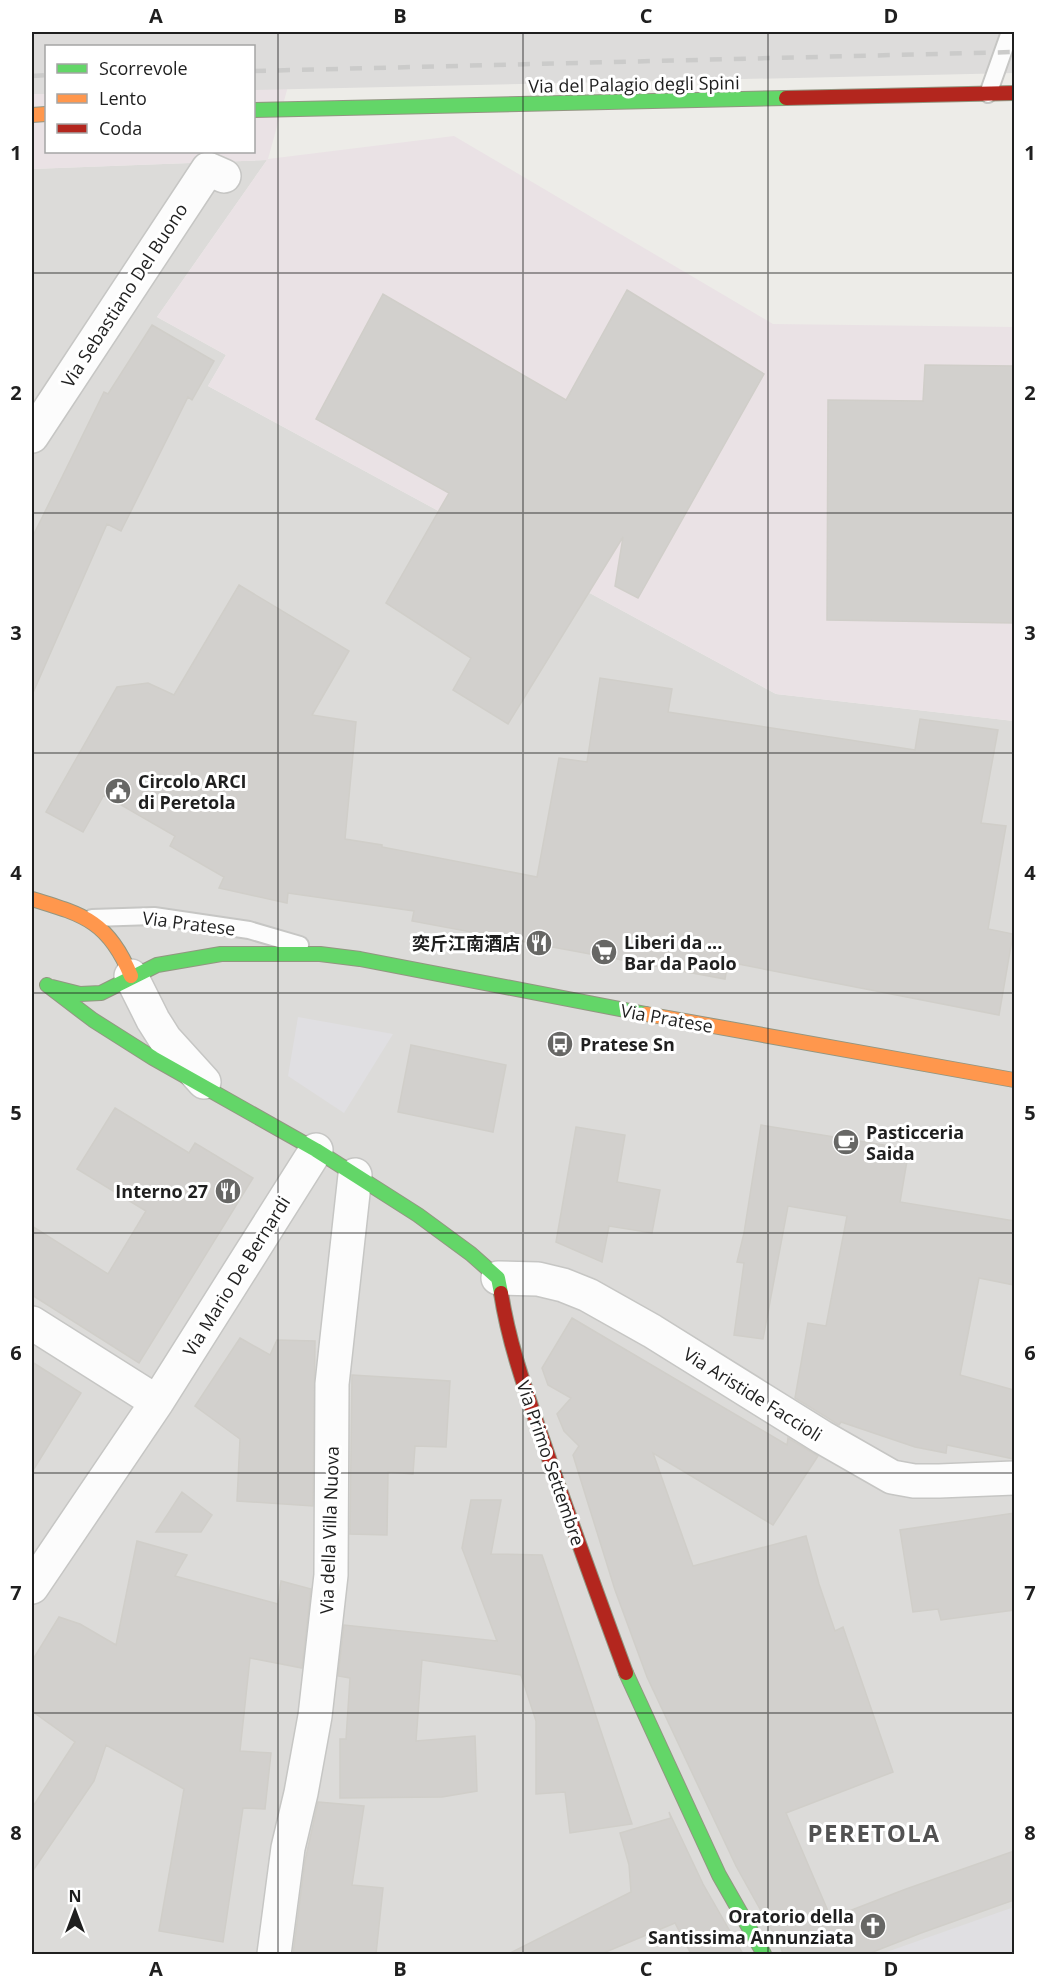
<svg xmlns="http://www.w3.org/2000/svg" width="1046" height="1986" viewBox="0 0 1046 1986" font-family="'Open Sans','Noto Sans SC',sans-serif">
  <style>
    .residential { fill: #dcdbd9 }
    .industrial { fill: #eae2e5; fill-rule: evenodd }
    .plaza { fill: #e0dfe2 }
    .pier { fill: #dddcdb }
    .building { fill: #d2d0cd; stroke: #d0cec9; stroke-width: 1.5 }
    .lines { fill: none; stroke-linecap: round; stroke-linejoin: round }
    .lane-casing { stroke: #c6c6c4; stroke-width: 20 }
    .street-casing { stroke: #c6c6c4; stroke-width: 36 }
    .fast-casing { stroke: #929681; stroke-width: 16 }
    .slow-casing { stroke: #929681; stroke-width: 16 }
    .jam-casing { stroke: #929681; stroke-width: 16 }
    .lane { stroke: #fcfcfc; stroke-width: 16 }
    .street { stroke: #fcfcfc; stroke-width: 33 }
    .fast { stroke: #63d668; stroke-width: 14 }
    .slow { stroke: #ff974d; stroke-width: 14 }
    .jam { stroke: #b3261e; stroke-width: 14 }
    .rail { stroke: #cbcbca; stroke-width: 4.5; stroke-dasharray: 12 12; stroke-linecap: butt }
    .grid { fill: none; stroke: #1f1f1f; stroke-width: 1.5; stroke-opacity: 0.55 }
    .labels { text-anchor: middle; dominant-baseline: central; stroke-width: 6; stroke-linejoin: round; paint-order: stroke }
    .street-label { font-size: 18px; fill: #1f1f1f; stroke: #fff }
    .poi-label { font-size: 18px; font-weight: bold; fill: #1f1f1f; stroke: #fff; text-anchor: start }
    .district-label { font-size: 24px; font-weight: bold; letter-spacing: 1.5px; fill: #525252; stroke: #fff }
    .neatline { fill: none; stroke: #1f1f1f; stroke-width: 2 }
    .grid-label { font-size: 20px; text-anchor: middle; font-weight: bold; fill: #1f1f1f }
  </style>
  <rect width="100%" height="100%" fill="#edece8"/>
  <path class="residential" d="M267 160 157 317 226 355 208 386 776 694 1014 721V1954H32V169Z"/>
  <path class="industrial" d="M32 32H303L268 159 454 136 773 324 1014 327V721L776 694 208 386 226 355 157 317 267 160 32 169ZM46 46H254V152H46Z"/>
  <path class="plaza" d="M298 1017 393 1034 344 1113 288 1076Z
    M1014 1907V1954H881Z"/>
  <path class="pier" d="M32 32H1014V73L254 90V46H46V94H32Z"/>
  <path class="building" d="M627 290 764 374 638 598 615 586 623 537 508 724 453 690 471 658 386 603 449 493 316 419 383 294 566 400Z
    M152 325 214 361 192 400 188 397 121 531 107 524 32 695V538L104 392 108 394Z
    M925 365 1014 366V623L827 620 828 400 923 401Z
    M239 585 349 651 312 715 356 722 345 839 382 845V847L537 877 559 758 587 762 600 678 672 689 668 712 915 750 920 719 998 730 981 823 1006 826 988 929 1013 934 999 1015 728 962 725 979 412 921 414 911 288 893 287 903 219 888 224 877 170 846 175 836 104 795 83 832 46 812 117 687 148 683 174 695Z
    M411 1045 506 1065 493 1132 398 1112Z
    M115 1108 189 1153 195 1143 253 1178 139 1363 32 1295V1226L108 1274 146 1211 77 1169Z
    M761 1125 909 1149 900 1202 1014 1221V1285L979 1278 960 1375 1014 1390V1459L947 1445 946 1453 915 1447 841 1422 839 1425 795 1398 808 1323 826 1326 847 1216 788 1206 763 1339 734 1335 744 1263 737 1262 744 1233Z
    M576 1127 625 1135 617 1182 660 1190 652 1233 609 1226 602 1262 556 1242Z
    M572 1318 787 1445 788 1438 818 1456 773 1525 653 1453 693 1566 806 1536 819 1584 835 1631 843 1627 893 1772 786 1813 831 1918 906 1889 1014 1851V1900L921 1933 868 1954H783L780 1945 736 1866 647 1677 615 1590 573 1455 579 1446 564 1431 557 1414 571 1398 548 1385 542 1368Z
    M240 1338 270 1355 277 1340 315 1341 313 1506 237 1501 240 1439 195 1406Z
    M32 1362 81 1393 32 1472Z
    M352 1375 450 1381 446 1447 415 1446 413 1474 388 1472 387 1535 350 1534Z
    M182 1492 212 1515 201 1532H156Z
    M471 1500H501L491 1554 542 1555 632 1824 570 1833 565 1792 536 1794V1721L521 1675 422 1660 416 1741 475 1736 477 1791 442 1797 340 1798V1739H346L350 1678 338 1676 344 1625 497 1641 462 1548Z
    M1014 1513V1610L941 1620 938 1609 913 1612 900 1530Z
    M137 1541 187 1555 175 1576 278 1604 281 1581 311 1589 302 1668 250 1658 240 1751 271 1753 265 1809 243 1808 223 1942 159 1931 184 1789 106 1745 94 1781 32 1872V1808L75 1742 32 1711V1661L59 1617 80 1624 116 1645Z
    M318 1802 364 1806 352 1885 383 1888 376 1954H293L305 1861Z
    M669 1812 703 1884 743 1954H691L675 1923 601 1954H508L631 1892 629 1865 620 1833 671 1818Z"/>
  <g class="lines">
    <defs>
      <path id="lane" d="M988 94 1010 32
        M92 918 154 916 249 930 300 945"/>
      <path id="street" d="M32 436 208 169 224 176
        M131 976 153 1020 165 1039 204 1082
        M498 1278 538 1279 563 1285 588 1295 652 1331 822 1437 892 1477 914 1481H939L1014 1478
        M32 1323 157 1402
        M32 1587 157 1402 316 1150
        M274 1954 288 1848 301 1793 315 1716 331 1575 332 1384 355 1175"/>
      <path id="fast" d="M254 110 786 98
        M47 985 93 1020 153 1058 316 1150 418 1215 471 1254 498 1278 501 1293
        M52 987 80 994 101 993 157 965 221 954H320L360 959 646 1014
        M626 1673 719 1875 764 1954"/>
      <path id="slow" d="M32 115 46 114
        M32 899C85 915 109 922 131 976
        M646 1014 1014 1080"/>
      <path id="jam" d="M786 98 1014 93
        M501 1293C509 1345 527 1394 544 1444 570 1520 598 1597 626 1673"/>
    </defs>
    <use href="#lane" class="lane-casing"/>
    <use href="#street" class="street-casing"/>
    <use href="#fast" class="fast-casing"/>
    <use href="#slow" class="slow-casing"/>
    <use href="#jam" class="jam-casing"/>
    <use href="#lane" class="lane"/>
    <use href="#street" class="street"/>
    <use href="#fast" class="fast"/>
    <use href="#slow" class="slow"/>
    <use href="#jam" class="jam"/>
    <path class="rail" d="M254 71 1014 52
      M32 76 46 75"/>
  </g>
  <path class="grid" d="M278 32V1954M523 32V1954M768 32V1954M32 273H1014M32 513H1014M32 753H1014M32 993H1014M32 1233H1014M32 1473H1014M32 1713H1014"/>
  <defs>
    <symbol id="civic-disc" viewBox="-11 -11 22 22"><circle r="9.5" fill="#676765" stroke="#fff"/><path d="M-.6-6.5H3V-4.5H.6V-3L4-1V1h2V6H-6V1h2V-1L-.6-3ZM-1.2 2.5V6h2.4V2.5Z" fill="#fff"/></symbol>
    <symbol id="restaurant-disc" viewBox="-11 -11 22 22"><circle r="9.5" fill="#676765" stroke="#fff"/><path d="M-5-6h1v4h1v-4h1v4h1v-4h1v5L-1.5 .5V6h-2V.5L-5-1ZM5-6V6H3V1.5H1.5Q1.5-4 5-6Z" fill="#fff"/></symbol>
    <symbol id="supermarket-disc" viewBox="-11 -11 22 22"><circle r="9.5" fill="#676765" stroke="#fff"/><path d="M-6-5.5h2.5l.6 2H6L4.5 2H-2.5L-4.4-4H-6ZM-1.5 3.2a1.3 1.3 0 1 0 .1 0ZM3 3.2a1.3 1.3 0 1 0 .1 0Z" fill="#fff"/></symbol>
    <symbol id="bus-disc" viewBox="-11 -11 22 22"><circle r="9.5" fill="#676765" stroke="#fff"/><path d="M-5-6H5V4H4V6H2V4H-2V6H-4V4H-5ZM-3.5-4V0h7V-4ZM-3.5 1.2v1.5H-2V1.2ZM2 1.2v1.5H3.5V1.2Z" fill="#fff"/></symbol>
    <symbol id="cafe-disc" viewBox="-11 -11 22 22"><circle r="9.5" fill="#676765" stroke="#fff"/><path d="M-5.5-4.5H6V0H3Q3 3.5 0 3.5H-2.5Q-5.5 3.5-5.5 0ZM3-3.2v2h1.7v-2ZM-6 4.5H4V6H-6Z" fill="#fff"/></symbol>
    <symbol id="church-disc" viewBox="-11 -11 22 22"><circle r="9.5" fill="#676765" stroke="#fff"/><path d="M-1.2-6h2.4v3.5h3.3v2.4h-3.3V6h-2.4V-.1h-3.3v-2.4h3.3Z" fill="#fff"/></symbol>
  </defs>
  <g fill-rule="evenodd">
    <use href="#civic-disc" x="103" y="776" width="30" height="30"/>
    <use href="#restaurant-disc" x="524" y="928" width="30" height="30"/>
    <use href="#supermarket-disc" x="589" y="937" width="30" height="30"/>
    <use href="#bus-disc" x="545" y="1029" width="30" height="30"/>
    <use href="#cafe-disc" x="831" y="1127" width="30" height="30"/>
    <use href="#restaurant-disc" x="213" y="1176" width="30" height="30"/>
    <use href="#church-disc" x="858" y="1911" width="30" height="30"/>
  </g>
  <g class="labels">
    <g class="street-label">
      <text transform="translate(634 84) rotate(-1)">Via del Palagio degli Spini</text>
      <text transform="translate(124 295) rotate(-57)">Via Sebastiano Del Buono</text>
      <text transform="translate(189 923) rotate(7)">Via Pratese</text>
      <text transform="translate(667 1018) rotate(10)">Via Pratese</text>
      <text transform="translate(236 1276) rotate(-58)">Via Mario De Bernardi</text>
      <text transform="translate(753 1394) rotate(32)">Via Aristide Faccioli</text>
      <text transform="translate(551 1463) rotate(71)">Via Primo Settembre</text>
      <text transform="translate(329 1530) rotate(-88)">Via della Villa Nuova</text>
    </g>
    <g class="poi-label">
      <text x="138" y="781">Circolo ARCI<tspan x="138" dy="21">di Peretola</tspan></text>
      <text x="624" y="942">Liberi da ...<tspan x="624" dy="21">Bar da Paolo</tspan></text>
      <text x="520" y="943" text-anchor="end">奕斤江南酒店</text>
      <text x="580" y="1044">Pratese Sn</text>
      <text x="866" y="1132">Pasticceria<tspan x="866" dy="21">Saida</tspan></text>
      <text x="208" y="1191" text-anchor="end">Interno 27</text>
      <text x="854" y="1916" text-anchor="end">Oratorio della<tspan x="854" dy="21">Santissima Annunziata</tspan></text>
    </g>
    <g class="district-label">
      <text x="874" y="1832">PERETOLA</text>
    </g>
  </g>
  <rect width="1046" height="1986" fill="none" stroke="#ffffff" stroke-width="66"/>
  <rect x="45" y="45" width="210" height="108" fill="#ffffff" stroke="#a5a5a5" stroke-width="1.5"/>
  <rect x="57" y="64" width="30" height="9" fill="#63d668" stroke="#a5a5a5" stroke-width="1.5"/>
  <text x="99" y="75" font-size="18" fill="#1f1f1f">Scorrevole</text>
  <rect x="57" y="94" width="30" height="9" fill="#ff974d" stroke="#a5a5a5" stroke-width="1.5"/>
  <text x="99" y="105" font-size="18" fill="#1f1f1f">Lento</text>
  <rect x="57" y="124" width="30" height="9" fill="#b3261e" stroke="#a5a5a5" stroke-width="1.5"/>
  <text x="99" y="135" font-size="18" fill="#1f1f1f">Coda</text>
  <g transform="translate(75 1911)" stroke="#ffffff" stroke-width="4.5" paint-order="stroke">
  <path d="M0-4.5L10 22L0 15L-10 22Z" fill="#1f1f1f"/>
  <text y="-9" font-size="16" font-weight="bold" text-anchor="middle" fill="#1f1f1f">N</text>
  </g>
  <rect x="33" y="33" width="980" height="1920" class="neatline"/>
  <g class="grid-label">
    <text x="156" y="23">A</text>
    <text x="400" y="23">B</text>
    <text x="646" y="23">C</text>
    <text x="891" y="23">D</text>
    <text x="16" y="160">1</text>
    <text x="1030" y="160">1</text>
    <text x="16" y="400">2</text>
    <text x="1030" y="400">2</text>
    <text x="16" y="640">3</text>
    <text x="1030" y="640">3</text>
    <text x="16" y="880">4</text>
    <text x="1030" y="880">4</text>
    <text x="16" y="1120">5</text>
    <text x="1030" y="1120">5</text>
    <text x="16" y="1360">6</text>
    <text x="1030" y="1360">6</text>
    <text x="16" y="1600">7</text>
    <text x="1030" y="1600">7</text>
    <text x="16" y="1840">8</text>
    <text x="1030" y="1840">8</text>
    <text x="156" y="1976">A</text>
    <text x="400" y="1976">B</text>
    <text x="646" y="1976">C</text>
    <text x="891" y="1976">D</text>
  </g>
</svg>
